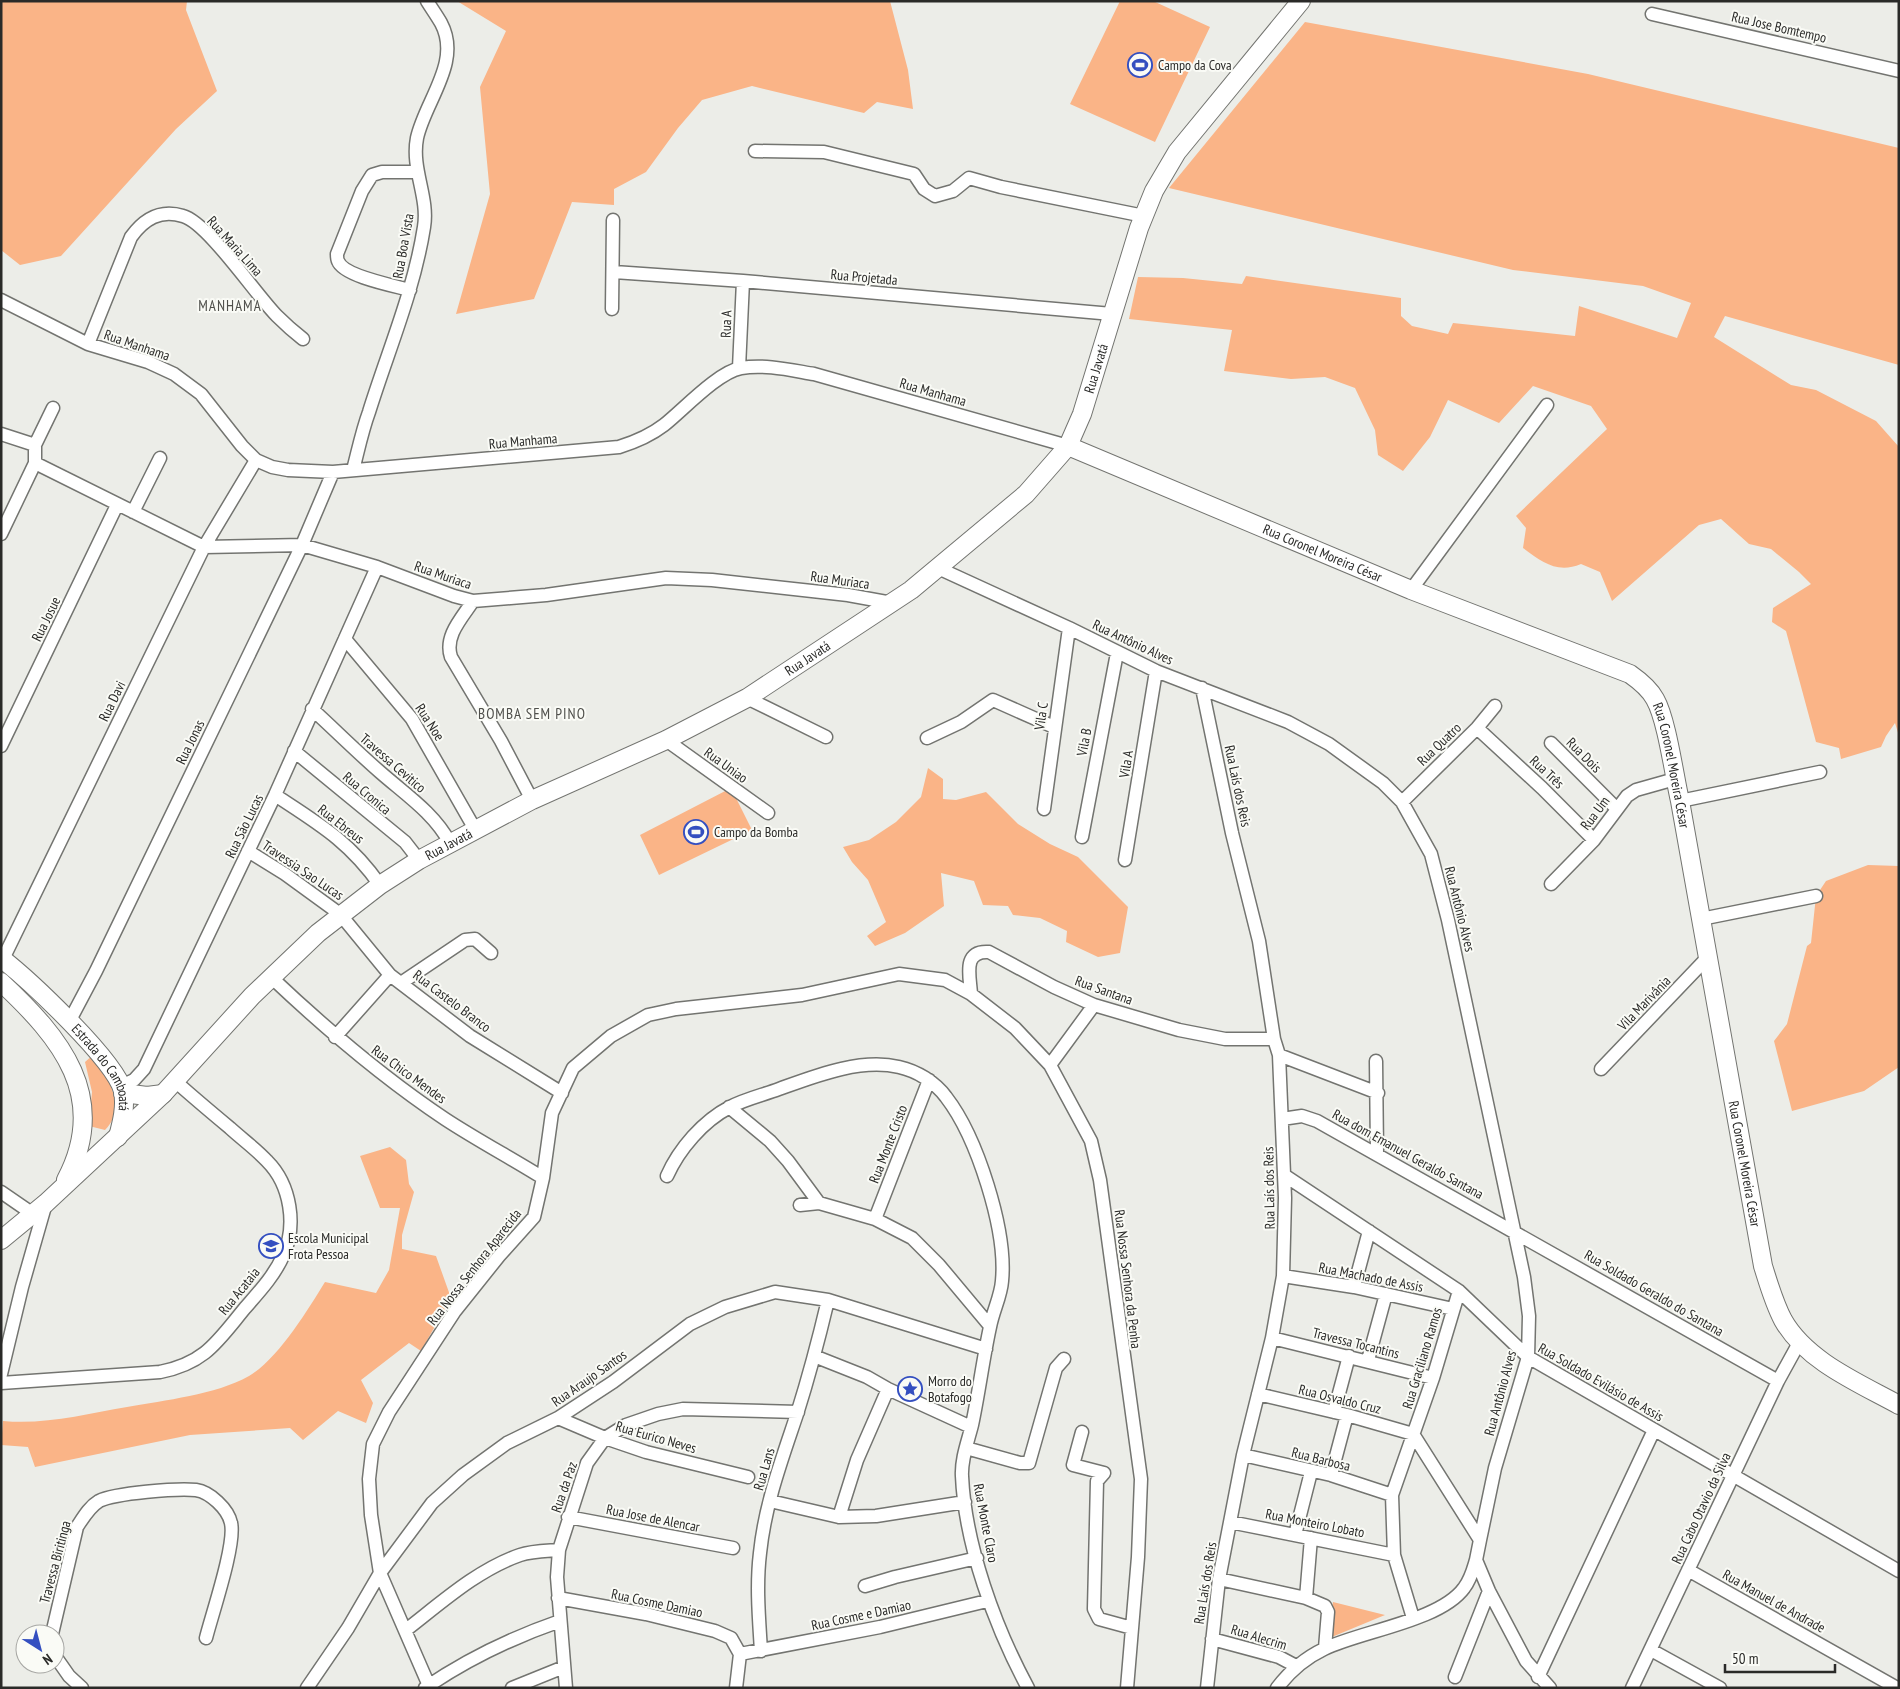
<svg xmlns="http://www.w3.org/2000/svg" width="1900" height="1689" viewBox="0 0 1900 1689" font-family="'PT Sans Narrow',sans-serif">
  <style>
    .green { fill: #fab487 }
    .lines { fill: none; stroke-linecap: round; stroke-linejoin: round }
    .street-casing { stroke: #737470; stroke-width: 15 }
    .secondary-casing { stroke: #737470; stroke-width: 20 }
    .street { stroke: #fff; stroke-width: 12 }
    .secondary { stroke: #fff; stroke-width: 18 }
    .labels { text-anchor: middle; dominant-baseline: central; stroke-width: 4; stroke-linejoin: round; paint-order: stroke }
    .street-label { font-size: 14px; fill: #2a2a28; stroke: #fafbf6 }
    .poi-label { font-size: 14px; fill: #2a2a28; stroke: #fafbf6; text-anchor: start }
    .neighbourhood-label { font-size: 15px; letter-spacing: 1px; fill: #50504c; stroke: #fafbf6 }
  </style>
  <rect width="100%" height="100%" fill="#ecede8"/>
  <path class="green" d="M1 1H187L186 10 217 91 176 129 61 256 20 265 1 250Z
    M457 1H890L908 70 913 109 877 102 864 113 752 86 702 100 678 128 646 172 614 189V205L572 202 534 299 456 314 490 194 480 87 506 31Z
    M1120 1H1153L1210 27 1155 142 1070 104Z
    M1305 22 1588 74 1899 148V365L1725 316 1714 337 1791 385 1816 390 1876 421 1899 447V736L1895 723 1886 736 1881 747 1841 759 1839 748 1816 742 1786 631 1772 622 1773 608 1811 584 1799 572 1771 549 1749 544 1721 519 1699 525 1612 601 1600 572 1581 564C1557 574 1542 562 1523 548L1526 528 1516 516 1607 429 1591 406 1533 386 1499 423 1448 400 1430 437 1403 471 1378 455 1375 430 1355 388 1325 377 1291 379 1224 371 1232 330 1129 319 1138 277 1183 278 1242 284 1246 276 1401 298V316L1412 326 1448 334 1453 323 1575 336 1579 306 1677 338 1691 303 1643 286 1513 270 1169 188Z
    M928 768 943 779V799L956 800 986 792 1018 824 1050 844 1078 857 1128 907 1120 953 1098 957 1066 942 1067 931 1040 918 1013 915 1008 906 983 905 974 881 941 873 944 906 905 933 875 946 867 936 886 922 868 880 852 862 843 847 869 840 896 822 921 797Z
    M731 788 752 830 659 875 640 835Z
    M1868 865 1899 866V1067L1864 1091 1792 1111 1774 1041 1787 1024 1807 946 1811 943 1816 896 1826 881Z
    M93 1055C107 1076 128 1107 105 1130L89 1126 92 1092 85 1062Z
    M390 1147 406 1160 409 1184 414 1192 402 1235V1249L436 1256 451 1298 421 1351 409 1343 361 1380 373 1403 366 1423 338 1411 303 1440 290 1428 190 1435 35 1467 28 1447 1 1445 3 1421C45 1425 86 1414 127 1407 165 1400 215 1395 249 1376 278 1359 307 1311 325 1282L376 1293 389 1270 400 1208H380L360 1156Z
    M1333 1602 1385 1615 1327 1639Z"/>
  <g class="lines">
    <defs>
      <path id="street" d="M1652 14 1899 71
        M755 151 824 152 914 174 924 189 935 196 953 191 969 178 1001 187 1144 216
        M614 272 743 281 1112 314
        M410 290C395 286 343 276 338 261 337 261 337 254 337 254L362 191 372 175 382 172H417
        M1 300 88 344 148 362 174 374 201 394 242 446 256 460 272 467 288 470 333 472 619 447C635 442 651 435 664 425 683 410 718 372 741 368 765 364 790 370 814 374L1068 446
        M612 309 613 220
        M88 344 131 237C144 219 160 209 183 216 208 223 256 295 277 316 285 324 294 332 303 339
        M739 368 743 281
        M1 434 35 445
        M35 463 204 547 302 545 377 567 454 596 473 601 546 595 666 578 712 580 848 595 892 603
        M353 470C358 451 362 431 369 412 388 351 414 291 424 227 429 197 411 169 417 138 425 101 462 62 441 23 437 16 432 9 427 1
        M133 512 160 458
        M1 534 35 463V445L53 408
        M938 568 1069 628 1156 671 1288 722 1329 744 1383 783 1402 802 1431 854 1448 920 1524 1277 1529 1316 1528 1357 1495 1468 1480 1540
        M1411 590 1547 405
        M473 601C462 618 444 636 451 657L501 741 532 800
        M345 639 412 719 476 831
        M1202 688 1232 833 1259 941 1274 1039 1279 1055 1285 1198 1283 1276 1272 1338 1243 1455 1219 1579 1207 1688
        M747 698 826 737
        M312 709C335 730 357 752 380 772 405 794 434 813 450 843
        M1477 728 1542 788 1594 840
        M927 738 961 722 993 700 1054 727
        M666 740 768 813
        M1551 743 1616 808
        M1 746 117 505
        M294 751 405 842 419 860
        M275 795C319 824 349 841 380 885
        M1680 801 1820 772
        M1402 802 1477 728 1495 706
        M1044 809 1069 628
        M1082 837 1117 653
        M248 851 285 874 340 914 390 975 470 1036 562 1093
        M1125 860 1156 671
        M1551 884 1594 840 1627 796 1636 790 1675 779
        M1701 919 1816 896
        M3 959 204 547 256 460
        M271 977C326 1029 382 1077 445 1119 477 1140 511 1158 543 1178
        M401 983 465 940 475 939 491 953
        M971 994C970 976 962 950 989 952L1054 987 1094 1005 1179 1030 1225 1039H1274
        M69 1022 96 971 302 545 333 472
        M335 1037 390 975
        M1279 1055 1378 1093
        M1376 1061 1377 1153
        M1050 1065 1094 1005
        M1601 1069 1708 957
        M121 1086 134 1080 144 1069 275 795 377 567
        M729 1107 770 1141 788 1161 819 1203
        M1282 1119 1302 1116 1317 1121 1778 1381
        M1284 1175 1459 1291 1528 1357 1899 1571
        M667 1176C679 1149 703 1121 730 1107 745 1099 763 1095 779 1089 815 1076 860 1058 899 1067 917 1071 935 1082 946 1097 977 1137 1007 1230 1002 1281 1001 1296 993 1311 990 1327 983 1359 979 1392 972 1425 968 1441 961 1459 962 1476 965 1545 995 1627 1028 1688
        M1 1192 33 1214
        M800 1205 819 1203 875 1219 912 1238 939 1265 990 1326
        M875 1219 929 1080
        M1283 1276 1354 1287 1453 1309
        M1354 1287 1369 1231
        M1272 1338 1433 1378
        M814 1356 867 1377 888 1389 971 1427
        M1368 1360 1386 1294
        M1 1374 22 1287 46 1203
        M1 1383 160 1372C205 1363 217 1342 245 1308 259 1292 274 1276 283 1256 297 1226 291 1185 267 1161 256 1149 242 1139 230 1128 212 1113 193 1097 175 1081
        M1258 1394 1347 1415 1413 1434
        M1334 1412 1349 1356
        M558 1418 605 1438 646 1452 748 1477
        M1082 1432 1073 1465 1104 1473
        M1413 1434 1480 1540 1476 1560 1489 1591 1526 1661 1550 1688
        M966 1448 1020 1463H1029L1056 1368 1064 1359
        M1243 1455 1331 1475 1392 1495
        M1104 1473 1097 1481 1094 1609 1099 1619 1132 1628
        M1331 1475 1347 1415
        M770 1501 839 1517 876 1516 965 1502
        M568 1517 733 1548
        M839 1517 857 1460 888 1389
        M1230 1522 1394 1555
        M1295 1535 1311 1472
        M1688 1570 1897 1688
        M1219 1579 1306 1598 1325 1606 1328 1612 1325 1648
        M865 1586 895 1577 977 1558
        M558 1598 646 1614 715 1631 731 1638 740 1654
        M1306 1598 1311 1538
        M1413 1618 1394 1555 1392 1495 1433 1378 1459 1291
        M406 1630C441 1603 477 1570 520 1555 532 1551 547 1551 559 1550
        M52 1634 77 1527C83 1518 89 1507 99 1501 115 1493 178 1488 196 1490 210 1492 228 1509 231 1523 236 1544 212 1614 206 1638
        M1212 1639 1279 1657 1296 1666
        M1651 1650 1720 1688
        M761 1651C759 1618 756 1586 760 1553 765 1504 782 1459 797 1414 809 1376 819 1338 828 1300
        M740 1654 880 1627 987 1601
        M55 1656 69 1676 82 1688
        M1455 1677 1489 1591
        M1538 1677 1654 1430
        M307 1688 348 1628 380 1573 432 1503 463 1475 507 1443 558 1418 613 1382 690 1324 725 1307 775 1292 828 1300 986 1349
        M425 1688C466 1660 514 1637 560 1621
        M430 1688 380 1573 371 1515 369 1479 373 1444 389 1412 455 1311 499 1256 534 1217 543 1178 552 1113 573 1068 611 1036 648 1015 676 1009 802 995 899 974 945 980 971 994 1015 1028 1050 1065 1091 1141 1100 1180 1141 1479 1138 1557 1127 1688
        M512 1688 564 1667
        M566 1688 557 1577 559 1550 587 1463 605 1438 626 1425 658 1414 683 1409 798 1412
        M736 1688 740 1654
        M1277 1688C1290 1671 1305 1658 1324 1649 1361 1631 1440 1621 1464 1588 1471 1579 1473 1570 1476 1560
        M1632 1688 1778 1381 1800 1341"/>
      <g id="secondary">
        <path id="s1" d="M1068 446 1411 590 1630 674C1640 681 1649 688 1655 699 1667 720 1674 775 1680 801L1763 1266C1769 1285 1774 1303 1783 1320 1806 1361 1859 1383 1899 1405"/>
        <path id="s2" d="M1 958C28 979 115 1060 123 1091 126 1106 122 1122 118 1137"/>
        <path d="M1 982C61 1038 110 1097 66 1180"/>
        <path d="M123 1093 147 1096 163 1094"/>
        <path id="s3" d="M1 1240 46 1203 163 1094 252 996 318 933 380 885 419 860 532 800 666 740 747 698 911 590 1026 494 1068 446 1082 414 1139 228 1154 191 1177 152 1301 1"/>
      </g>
    </defs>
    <use href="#street" class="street-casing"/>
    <use href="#secondary" class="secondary-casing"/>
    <use href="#street" class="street"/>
    <use href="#secondary" class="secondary"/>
  </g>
  <defs>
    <symbol id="stadium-ring" viewBox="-11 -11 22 22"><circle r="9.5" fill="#fafbf6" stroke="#344fc0" stroke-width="1.5"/><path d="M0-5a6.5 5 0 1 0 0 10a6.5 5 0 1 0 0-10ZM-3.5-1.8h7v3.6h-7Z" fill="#344fc0"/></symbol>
    <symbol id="school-ring" viewBox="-11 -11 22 22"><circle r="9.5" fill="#fafbf6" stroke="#344fc0" stroke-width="1.5"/><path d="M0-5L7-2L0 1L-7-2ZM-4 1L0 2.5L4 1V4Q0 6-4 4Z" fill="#344fc0"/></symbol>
    <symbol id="sight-ring" viewBox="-11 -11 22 22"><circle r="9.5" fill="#fafbf6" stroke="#344fc0" stroke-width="1.5"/><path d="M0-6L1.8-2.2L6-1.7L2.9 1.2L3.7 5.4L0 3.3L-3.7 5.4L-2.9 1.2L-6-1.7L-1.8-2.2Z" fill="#344fc0"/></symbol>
  </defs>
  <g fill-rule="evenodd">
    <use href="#stadium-ring" x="1126" y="51" width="28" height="28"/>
    <use href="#stadium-ring" x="682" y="818" width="28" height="28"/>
    <use href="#school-ring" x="257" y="1232" width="28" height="28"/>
    <use href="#sight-ring" x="896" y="1375" width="28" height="28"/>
  </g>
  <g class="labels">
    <g class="street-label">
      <text transform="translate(1779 27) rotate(13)">Rua Jose Bomtempo</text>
      <text transform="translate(235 246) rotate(48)">Rua Maria Lima</text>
      <text transform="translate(403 246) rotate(-80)">Rua Boa Vista</text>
      <text transform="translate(864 277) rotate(5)">Rua Projetada</text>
      <text transform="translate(726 324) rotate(-88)">Rua A</text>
      <text transform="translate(137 345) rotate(19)">Rua Manhama</text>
      <text stroke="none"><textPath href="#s3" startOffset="1425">Rua Javatá</textPath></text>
      <text transform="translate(933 392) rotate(16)">Rua Manhama</text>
      <text transform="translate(523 441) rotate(-5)">Rua Manhama</text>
      <text stroke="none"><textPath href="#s1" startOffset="276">Rua Coronel Moreira César</textPath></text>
      <text transform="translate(443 575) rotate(19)">Rua Muriaca</text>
      <text transform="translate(840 580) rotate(8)">Rua Muriaca</text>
      <text transform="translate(46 619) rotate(-64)">Rua Josue</text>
      <text transform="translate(1133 642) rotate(25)">Rua Antônio Alves</text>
      <text stroke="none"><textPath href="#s3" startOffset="1005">Rua Javatá</textPath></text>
      <text transform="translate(112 701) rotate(-64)">Rua Davi</text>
      <text transform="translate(1041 716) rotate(-82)">Vila C</text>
      <text transform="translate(430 722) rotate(57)">Rua Noe</text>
      <text transform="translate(190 742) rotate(-64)">Rua Jonas</text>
      <text transform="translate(1084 742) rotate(-79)">Vila B</text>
      <text transform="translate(1439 744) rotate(-44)">Rua Quatro</text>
      <text transform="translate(1584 755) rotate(45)">Rua Dois</text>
      <text transform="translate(393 763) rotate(41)">Travessa Cevitico</text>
      <text transform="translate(1126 764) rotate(-81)">Vila A</text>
      <text transform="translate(726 765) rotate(36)">Rua Uniao</text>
      <text stroke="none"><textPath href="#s1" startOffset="711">Rua Coronel Moreira César</textPath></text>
      <text transform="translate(1547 772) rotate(43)">Rua Três</text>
      <text transform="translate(1238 786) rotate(78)">Rua Laís dos Reis</text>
      <text transform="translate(367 793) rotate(40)">Rua Cronica</text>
      <text transform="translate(1595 813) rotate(-53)">Rua Um</text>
      <text transform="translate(341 824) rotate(38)">Rua Ebreus</text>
      <text transform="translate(244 826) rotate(-64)">Rua São Lucas</text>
      <text stroke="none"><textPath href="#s3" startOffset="600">Rua Javatá</textPath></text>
      <text transform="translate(303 870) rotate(34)">Travessia Sao Lucas</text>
      <text transform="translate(1460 909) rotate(76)">Rua Antônio Alves</text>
      <text transform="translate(1104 990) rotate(20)">Rua Santana</text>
      <text transform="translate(452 1001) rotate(37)">Rua Castelo Branco</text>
      <text transform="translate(1644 1003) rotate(-46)">Vila Marivânia</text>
      <text stroke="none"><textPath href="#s2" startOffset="151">Estrada do Camboatá</textPath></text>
      <text transform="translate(409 1074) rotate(36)">Rua Chico Mendes</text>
      <text transform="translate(888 1144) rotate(-69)">Rua Monte Cristo</text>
      <text transform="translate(1408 1154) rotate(29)">Rua dom Emanuel Geraldo Santana</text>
      <text stroke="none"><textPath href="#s1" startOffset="1116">Rua Coronel Moreira César</textPath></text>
      <text transform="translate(1269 1188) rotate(-91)">Rua Laís dos Reis</text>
      <text transform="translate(474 1267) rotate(-52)">Rua Nossa Senhora Aparecida</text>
      <text transform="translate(1371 1277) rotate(11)">Rua Machado de Assis</text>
      <text transform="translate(1128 1279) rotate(83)">Rua Nossa Senhora da Penha</text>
      <text transform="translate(239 1291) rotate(-51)">Rua Acataia</text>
      <text transform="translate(1654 1293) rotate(30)">Rua Soldado Geraldo do Santana</text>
      <text transform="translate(1356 1343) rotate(14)">Travessa Tocantins</text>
      <text transform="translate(1422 1358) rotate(-73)">Rua Graciliano Ramos</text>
      <text transform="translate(589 1378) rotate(-35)">Rua Araujo Santos</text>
      <text transform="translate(1601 1382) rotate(30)">Rua Soldado Evilásio de Assis</text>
      <text transform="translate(1500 1393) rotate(-75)">Rua Antônio Alves</text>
      <text transform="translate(1340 1399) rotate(14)">Rua Osvaldo Cruz</text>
      <text transform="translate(656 1437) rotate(16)">Rua Eurico Neves</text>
      <text transform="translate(1321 1459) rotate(14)">Rua Barbosa</text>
      <text transform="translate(764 1469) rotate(-74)">Rua Lans</text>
      <text transform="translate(564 1487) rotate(-71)">Rua da Paz</text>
      <text transform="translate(1701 1508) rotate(-65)">Rua Cabo Otavio da Silva</text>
      <text transform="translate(653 1518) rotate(11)">Rua Jose de Alencar</text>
      <text transform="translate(986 1523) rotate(79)">Rua Monte Claro</text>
      <text transform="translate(1315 1523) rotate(11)">Rua Monteiro Lobato</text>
      <text transform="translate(55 1562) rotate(-75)">Travessa Biritinga</text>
      <text transform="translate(1205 1583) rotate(-81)">Rua Laís dos Reis</text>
      <text transform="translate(1774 1601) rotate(29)">Rua Manuel de Andrade</text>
      <text transform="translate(657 1603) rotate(12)">Rua Cosme Damiao</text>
      <text transform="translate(861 1615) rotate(-12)">Rua Cosme e Damiao</text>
      <text transform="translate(1259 1637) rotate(17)">Rua Alecrim</text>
    </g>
    <g class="poi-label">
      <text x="1158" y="65">Campo da Cova</text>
      <text x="714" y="832">Campo da Bomba</text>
      <text x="288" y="1238">Escola Municipal<tspan x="288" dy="16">Frota Pessoa</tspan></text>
      <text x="928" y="1381">Morro do<tspan x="928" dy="16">Botafogo</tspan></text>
    </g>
    <g class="neighbourhood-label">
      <text x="230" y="305">MANHAMA</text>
      <text x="532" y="713">BOMBA SEM PINO</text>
    </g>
  </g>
  <rect width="1900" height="1689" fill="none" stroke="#2a2a28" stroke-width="5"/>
  <g transform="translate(40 1649) rotate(144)"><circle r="24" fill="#fafbf6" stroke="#a7a7a4"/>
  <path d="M0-4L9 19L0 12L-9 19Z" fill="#344fc0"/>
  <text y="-8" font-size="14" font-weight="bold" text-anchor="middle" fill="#2a2a28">N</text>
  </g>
  <path d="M1725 1664v8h110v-8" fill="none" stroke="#2a2a28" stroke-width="2.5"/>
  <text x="1732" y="1664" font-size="15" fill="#2a2a28" stroke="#fafbf6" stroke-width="4" paint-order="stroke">50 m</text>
</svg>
